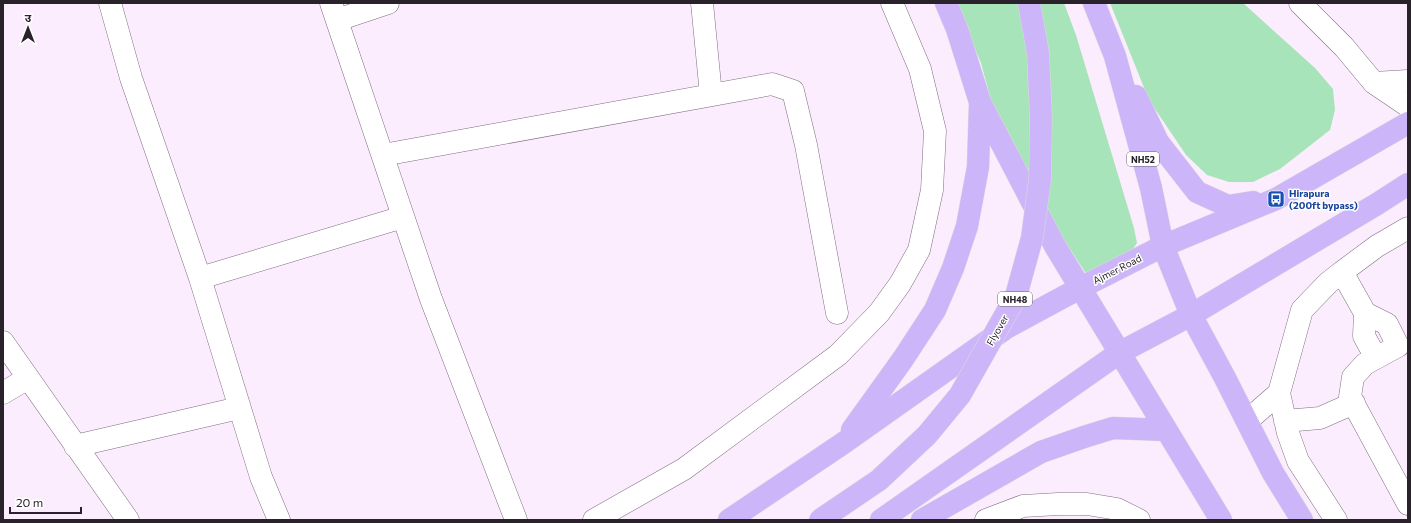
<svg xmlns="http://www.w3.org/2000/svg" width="1411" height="523" viewBox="0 0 1411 523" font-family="Commissioner,'Noto Sans Devanagari',sans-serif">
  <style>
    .green { fill: #a7e4b9 }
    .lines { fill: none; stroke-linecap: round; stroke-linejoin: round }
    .minor-casing { stroke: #7f6e81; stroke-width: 23 }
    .highway-casing { stroke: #dddcdd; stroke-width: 23 }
    .minor { stroke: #fff; stroke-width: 22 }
    .highway { stroke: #cdb5f9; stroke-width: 22 }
    .highway-bridge-casing { stroke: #dddcdd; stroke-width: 23; stroke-linecap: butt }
    .highway-bridge { stroke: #cdb5f9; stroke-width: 22 }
    .labels { text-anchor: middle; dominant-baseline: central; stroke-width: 3; stroke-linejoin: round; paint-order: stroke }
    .shield { fill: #fff; stroke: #69646a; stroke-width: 1 }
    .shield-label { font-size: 9px; font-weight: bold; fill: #29222a }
    .transit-label { font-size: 10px; font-weight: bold; fill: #164399; stroke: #fff; text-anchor: start }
    .street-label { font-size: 10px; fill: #29222a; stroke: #fff }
  </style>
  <rect width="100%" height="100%" fill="#fcedfe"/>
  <path class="green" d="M955 3H1064L1076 35 1134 228 1137 243 1133 249 1093 272H1085L1003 145 981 63Z
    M1110 3H1243L1315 68 1333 89 1335 110 1330 130 1280 169 1253 182H1229L1207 175 1186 155 1149 100Z"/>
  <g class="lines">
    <defs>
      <path id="minor" d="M110 3 131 78 200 278 261 477 279 520
        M331 3 431 299 516 520
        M702 3 711 95
        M1300 3 1344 47 1374 83 1408 106
        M337 20 388 3
        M1374 83 1408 81
        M383 155 772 84 793 91 806 145 837 313
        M1342 272 1365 313 1387 324 1398 346 1365 364 1353 377 1350 397 1408 504
        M200 278 403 217
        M1365 313 1364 336 1376 358
        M3 342 128 520
        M3 393 28 378
        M1247 421 1279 393
        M1285 421 1320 418 1354 403
        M75 446 239 408
        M594 520 684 469 838 355 879 313 900 284 919 250 932 190 935 131 920 69 892 3
        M986 520 1023 506 1058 504H1087L1117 509 1139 520
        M1336 520 1298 461 1288 433 1279 393 1302 310 1328 283 1342 272 1377 246 1408 228"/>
      <path id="highway" d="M946 3 957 29 980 102 1055 246 1221 520
        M1094 3 1115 56 1151 188 1163 246 1191 315 1225 378 1273 473 1302 520
        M1136 96 1158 142 1197 192 1228 206 1253 202
        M852 430 903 359 935 310 953 268 967 226 978 167 980 104
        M729 520 842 444 1006 328 1080 288 1163 246 1276 199 1408 123
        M881 520 1119 353 1191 315 1377 204 1408 184
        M922 520 1041 452 1084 437 1113 428 1165 430"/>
    </defs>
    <use href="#minor" class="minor-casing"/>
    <use href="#highway" class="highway-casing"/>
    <use href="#minor" class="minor"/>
    <use href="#highway" class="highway"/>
    <defs>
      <path id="highway-bridge" d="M820 520 879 480 927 435 960 395 1016 296 1032 238 1040 179 1041 118 1038 53 1029 3"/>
    </defs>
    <use href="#highway-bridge" class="highway-bridge-casing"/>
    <use href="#highway-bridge" class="highway-bridge"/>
  </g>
  <defs>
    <symbol id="bus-square" viewBox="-11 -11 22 22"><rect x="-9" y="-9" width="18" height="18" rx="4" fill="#1a4fb4" stroke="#fff"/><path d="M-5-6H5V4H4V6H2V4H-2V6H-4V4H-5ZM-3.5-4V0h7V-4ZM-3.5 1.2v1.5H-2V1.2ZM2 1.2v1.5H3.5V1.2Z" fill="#fff"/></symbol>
  </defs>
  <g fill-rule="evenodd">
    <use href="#bus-square" x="1266" y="189" width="20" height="20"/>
  </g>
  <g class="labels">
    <g class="shield">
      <rect x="1127" y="152" width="32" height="14" rx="3"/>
      <rect x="998" y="292" width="34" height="14" rx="3"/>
    </g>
    <g class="shield-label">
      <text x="1143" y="159">NH52</text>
      <text x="1015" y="299">NH48</text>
    </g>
    <g class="transit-label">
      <text x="1289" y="193">Hirapura<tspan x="1289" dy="12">(200ft bypass)</tspan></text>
    </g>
    <g class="street-label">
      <text transform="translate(1117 269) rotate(-27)">Ajmer Road</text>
      <text transform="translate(997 330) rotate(-60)">Flyover</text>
    </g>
  </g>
  <rect width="1411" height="523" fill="none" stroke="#29222a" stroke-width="8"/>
  <g transform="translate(28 28)" stroke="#ffffff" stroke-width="3" paint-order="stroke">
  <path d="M0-3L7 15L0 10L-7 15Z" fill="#29222a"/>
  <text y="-6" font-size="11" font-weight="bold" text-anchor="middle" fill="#29222a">उ</text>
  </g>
  <path d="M10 507v6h71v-6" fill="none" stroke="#29222a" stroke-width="2"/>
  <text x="16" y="507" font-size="12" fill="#29222a" stroke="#ffffff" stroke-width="3" paint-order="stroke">20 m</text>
</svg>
